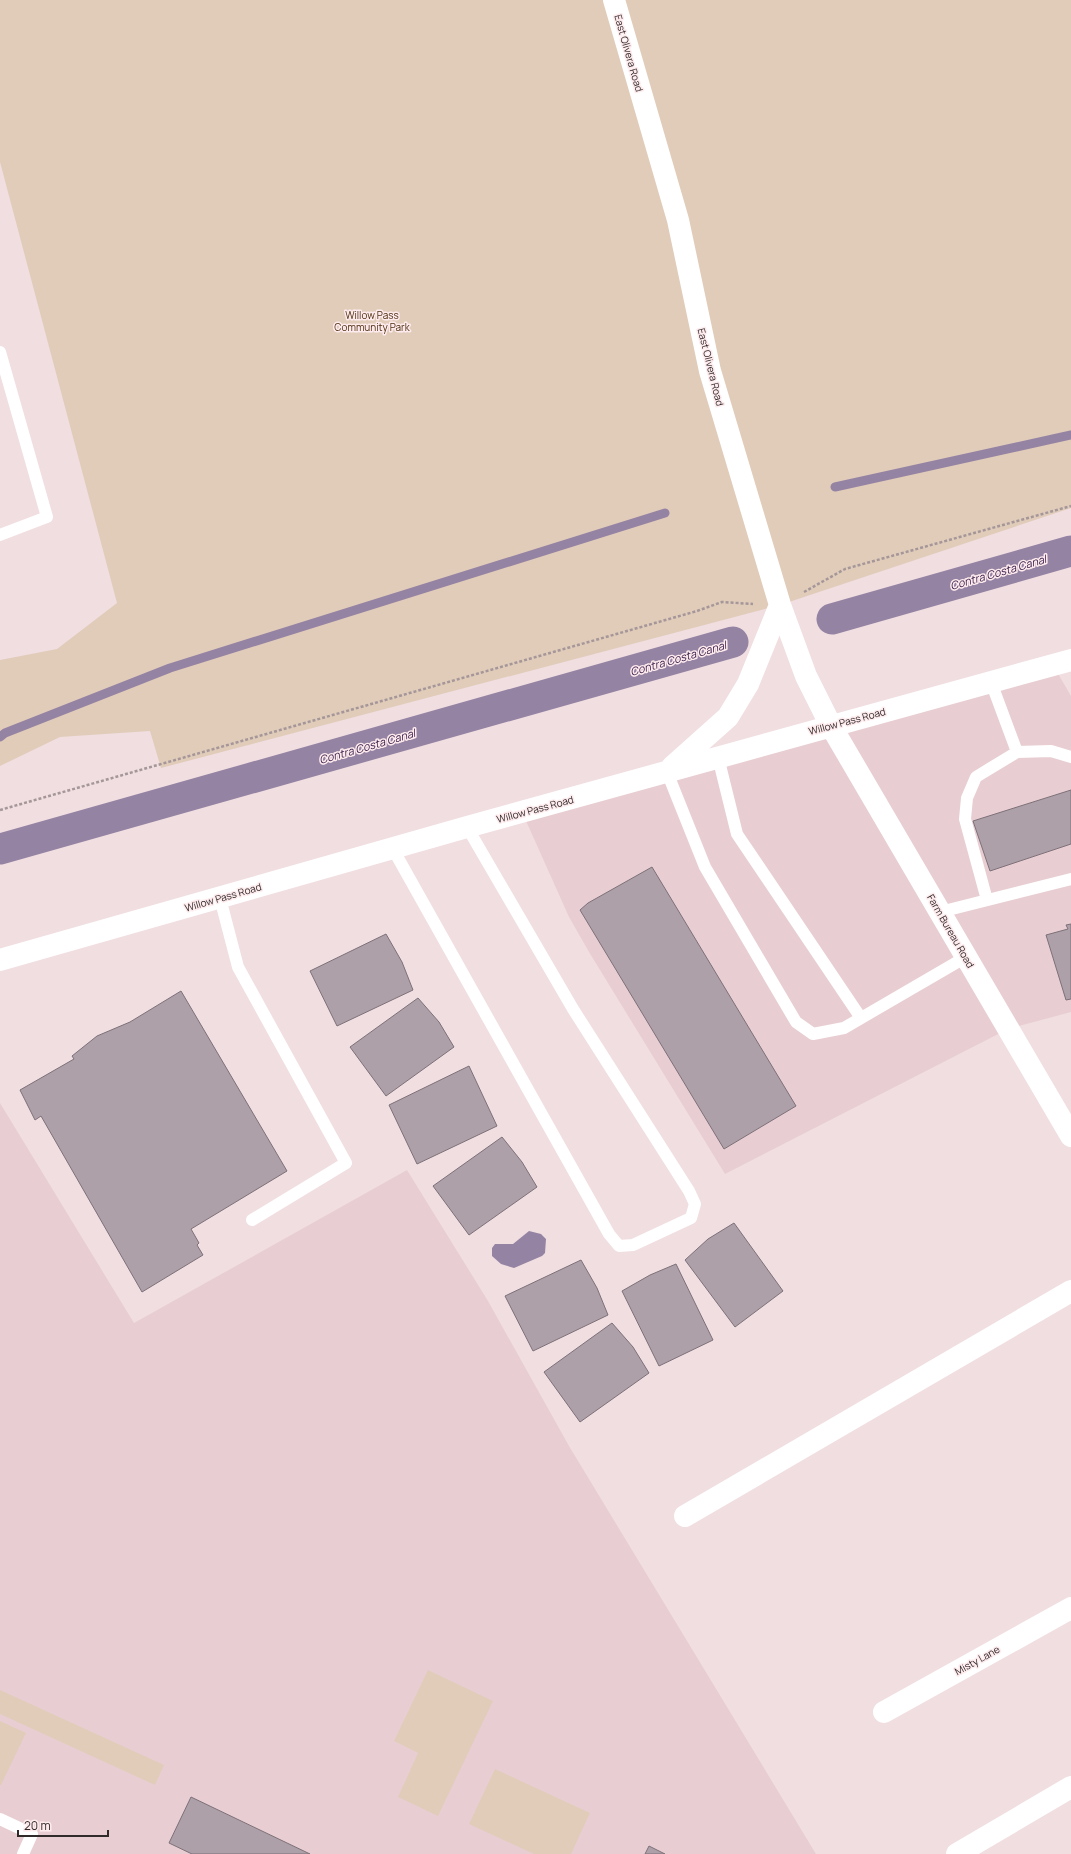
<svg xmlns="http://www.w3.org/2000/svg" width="1071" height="1854" viewBox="0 0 1071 1854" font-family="Manrope,sans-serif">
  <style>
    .built { fill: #e8ced2 }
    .green { fill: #e1ccba }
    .water { fill: #9583a3 }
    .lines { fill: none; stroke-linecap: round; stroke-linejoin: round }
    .stream { stroke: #9583a3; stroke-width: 9 }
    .canal { stroke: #9583a3; stroke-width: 31 }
    .building { fill: #aea0a9; stroke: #7d7078 }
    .path { stroke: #a59799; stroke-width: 2.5; stroke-dasharray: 3 2; stroke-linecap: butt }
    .lane { stroke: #fff; stroke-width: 12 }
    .street { stroke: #fff; stroke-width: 22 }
    .secondary { stroke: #fff; stroke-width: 22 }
    .labels { text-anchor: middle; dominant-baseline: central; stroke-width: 3; stroke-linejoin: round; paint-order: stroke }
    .street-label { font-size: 10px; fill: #312a2b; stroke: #feebee }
    .park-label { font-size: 10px; fill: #4e2e0e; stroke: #feebee }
    .water-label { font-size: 11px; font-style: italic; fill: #3b214c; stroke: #feebee }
  </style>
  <rect width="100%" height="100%" fill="#f1dee1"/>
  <path class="built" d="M1053 665 1071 696V1012L1008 1029 725 1174 589 952 569 917 522 812Z
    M0 1103 134 1323 407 1170 488 1301 569 1446 816 1854H0Z"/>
  <path class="green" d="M0 0H1071V508L780 605 161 768 150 731 60 737 0 766V660L57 649 117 603 0 162Z
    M428 1670 493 1701 438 1816 398 1797 418 1753 394 1741Z
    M0 1690 164 1765 155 1785 0 1714Z
    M0 1721 26 1733 1 1785H0Z
    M495 1769 590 1813 571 1854H534L469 1824Z"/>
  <path class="water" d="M529 1231 541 1234 546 1239 545 1253 542 1256 514 1268 501 1264 492 1256V1248L495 1244H513Z"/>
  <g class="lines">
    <path class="stream" d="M835 487 1071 435
      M0 737 5 733 170 668 665 513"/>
    <path class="canal" d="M832 619 1071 551
      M0 849 733 642"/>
  </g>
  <path class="building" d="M1071 790V844L990 871 973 821Z
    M652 867 796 1106 724 1149 580 910 588 903Z
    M1071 924V999L1066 1000 1046 935 1068 929 1066 925Z
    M386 934 402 962 413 990 337 1026 310 971Z
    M181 991 287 1171 191 1229 199 1243 197 1245 203 1255 142 1292 41 1116 35 1120 20 1090 74 1059 72 1056 97 1036 130 1022Z
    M418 998 439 1022 454 1047 386 1096 350 1047Z
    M469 1066 497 1126 417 1164 389 1105Z
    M502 1137 522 1162 537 1187 469 1235 433 1186Z
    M734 1223 783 1291 735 1327 685 1260 708 1239Z
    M581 1260 597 1288 608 1315 533 1351 505 1296Z
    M676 1264 713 1340 659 1366 622 1291 650 1275Z
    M612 1323 633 1347 649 1373 580 1422 544 1372Z
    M191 1797 310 1854H192L169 1843Z
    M649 1846 665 1854H645Z"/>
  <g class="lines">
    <path class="path" d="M804 592 845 569 1071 506
      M0 810 697 611 722 602 753 604"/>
    <path class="lane" d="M0 352 47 517 0 535
      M991 682 1017 752 1051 751 1071 757
      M718 757 737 834 861 1018
      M667 772 705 867 796 1022 813 1034 844 1028 966 957
      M393 849 609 1234 619 1246 633 1245 691 1218 695 1204 689 1191 573 1009 467 827
      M220 898 238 967 346 1163 252 1220
      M987 900 965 819 967 798 976 777 1017 752
      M940 912 1071 879
      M0 1819 32 1834 23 1854"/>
    <path class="street" d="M685 1516 1071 1291
      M884 1712 1071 1608
      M957 1854 1071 1787"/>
    <path class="secondary" d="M614 0 678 220 710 371 780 605 806 676 831 726 1071 1136
      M672 767 728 717 748 684 780 605
      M0 960 467 827 1071 660"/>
  </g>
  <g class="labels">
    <g class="street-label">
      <text transform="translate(629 53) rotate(74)">East Olivera Road</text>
      <text transform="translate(711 367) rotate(76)">East Olivera Road</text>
      <text transform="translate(847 721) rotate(-15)">Willow Pass Road</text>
      <text transform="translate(535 809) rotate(-15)">Willow Pass Road</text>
      <text transform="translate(223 897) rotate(-16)">Willow Pass Road</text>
      <text transform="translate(951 931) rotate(60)">Farm Bureau Road</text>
      <text transform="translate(977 1660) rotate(-29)">Misty Lane</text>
    </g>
    <g class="park-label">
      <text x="372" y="315">Willow Pass<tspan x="372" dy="12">Community Park</tspan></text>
    </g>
    <g class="water-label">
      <text transform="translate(998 572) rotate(-16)">Contra Costa Canal</text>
      <text transform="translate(678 658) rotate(-16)">Contra Costa Canal</text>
      <text transform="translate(367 746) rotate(-16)">Contra Costa Canal</text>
    </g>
  </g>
  <path d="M18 1830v6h90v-6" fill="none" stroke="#312a2b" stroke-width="2"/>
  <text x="24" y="1830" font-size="12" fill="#312a2b" stroke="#feebee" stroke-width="3" paint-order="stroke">20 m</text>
</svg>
